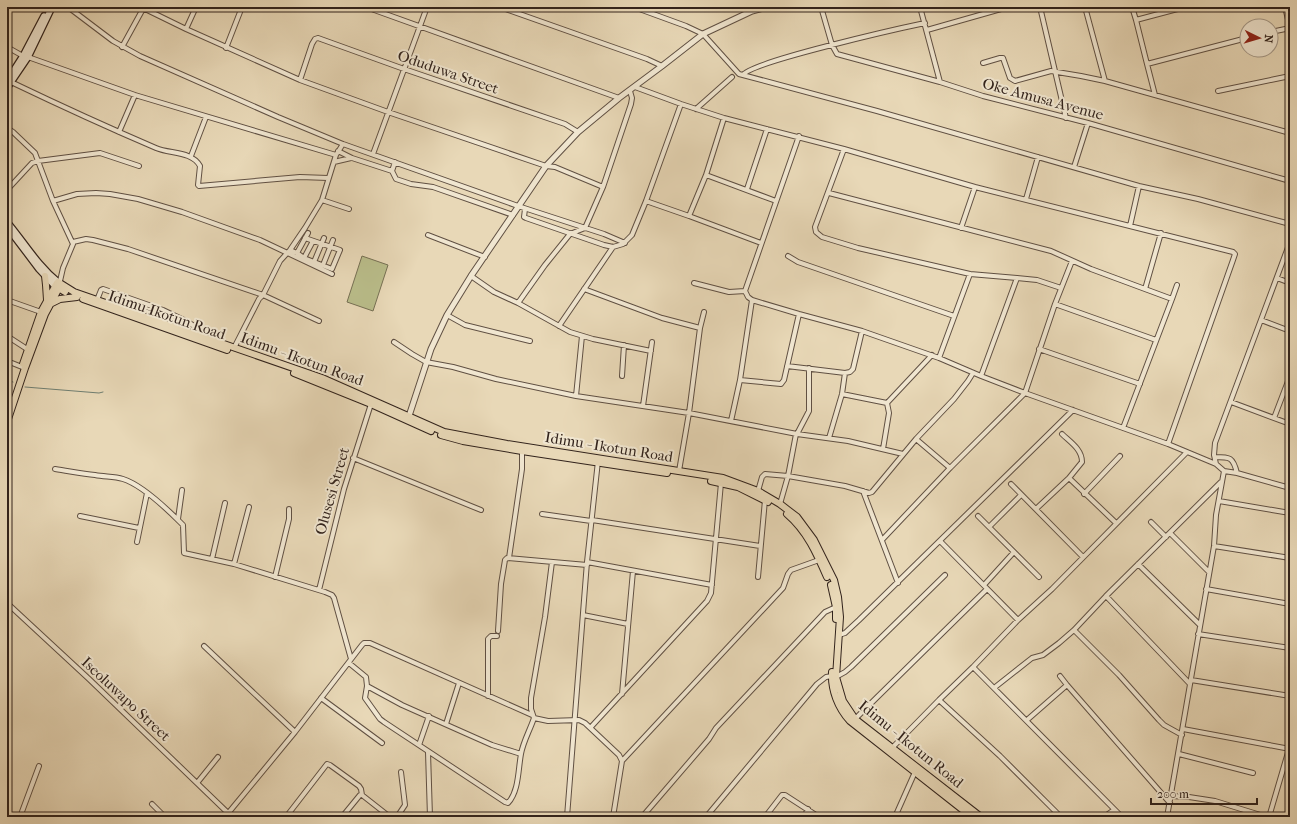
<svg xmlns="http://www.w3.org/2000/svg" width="1297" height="824" viewBox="0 0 1297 824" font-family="'IM FELL French Canon',serif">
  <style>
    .green { fill: #babe8b; stroke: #767054 }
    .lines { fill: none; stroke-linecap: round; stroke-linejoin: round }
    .stream { stroke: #6f7e71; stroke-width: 1 }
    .minor-casing { stroke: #605043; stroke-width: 6 }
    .tertiary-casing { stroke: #605043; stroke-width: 7 }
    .secondary-casing { stroke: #32231c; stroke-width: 8 }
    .primary-casing { stroke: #32231c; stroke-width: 8 }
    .minor { stroke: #f0e6d0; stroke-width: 4 }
    .tertiary { stroke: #f0e6d0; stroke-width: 5 }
    .secondary { stroke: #f0e6d0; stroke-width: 5.5 }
    .primary { stroke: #e8d8b7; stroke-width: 6 }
    .labels { text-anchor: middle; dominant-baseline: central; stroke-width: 4; stroke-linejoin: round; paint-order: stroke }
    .street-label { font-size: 15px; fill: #32231c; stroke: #f0e6d0 }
  </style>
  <rect width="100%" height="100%" fill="#e8d8b7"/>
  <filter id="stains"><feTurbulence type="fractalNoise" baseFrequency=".005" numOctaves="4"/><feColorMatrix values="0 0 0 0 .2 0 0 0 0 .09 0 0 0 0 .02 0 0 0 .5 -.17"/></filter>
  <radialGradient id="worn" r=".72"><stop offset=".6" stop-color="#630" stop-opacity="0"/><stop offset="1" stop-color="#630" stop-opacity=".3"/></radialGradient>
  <path class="green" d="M362 256 388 265 373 311 347 302Z"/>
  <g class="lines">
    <path class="stream" d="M7 380 13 382
      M25 387 99 393 103 392"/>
    <defs>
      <path id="minor" d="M68 7 113 41 140 56 278 117 343 144 518 206 604 234 625 243
        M141 7 186 29 300 80 388 112 546 166 555 167 603 187
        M366 7 619 98
        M500 7 647 59 662 66
        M634 7 686 26 703 34 739 74 877 111 1139 186 1198 199 1290 224
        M821 7 832 45 837 54 940 82 983 96 1088 123 1290 181
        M920 7 940 82
        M1040 7 1066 118
        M1085 7 1105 81
        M1132 7 1136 20 1185 7
        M1136 20 1147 64
        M186 29 196 7
        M927 30 1008 7
        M1271 32 1290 28 1285 7
        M7 47 23 56
        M122 47 144 7
        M226 48 242 7
        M28 57 135 95 336 155
        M983 63 1000 58H1003L1010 78 1015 81 1051 71 1081 76 1105 81 1290 133
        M743 75C750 62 901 28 925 23
        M300 80 312 44 315 39 318 38 404 69 565 124 578 132
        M11 82C59 105 107 127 156 148 170 154 192 151 200 166L198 185 199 186 300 177 328 178
        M635 87 681 104 724 118 844 149 975 187 1233 252 1235 254 1233 260 1168 444
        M1218 91 1290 76
        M1155 95 1147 64 1247 38
        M696 109 732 77
        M724 118 706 175 689 216 761 243
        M7 128 13 132 35 153 53 201 73 244 63 268 60 281
        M119 132 135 95
        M799 136 745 291 748 297 752 300 799 314 862 331 939 358 981 376
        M844 149 815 227 816 232 822 237 858 248 970 274 1017 278 981 376 1025 393 1168 444 1216 464 1224 471 1237 473 1290 488
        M338 151 352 158 392 171 395 162
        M373 154 427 7
        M191 156 206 117
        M334 162 351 158
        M1074 167 1088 123
        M392 171 396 179 411 184 433 187 513 215
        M706 175 776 201
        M747 189 767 129
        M7 190 32 163 38 161 100 153 139 166
        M829 193 1051 251 1091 269 1145 289
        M1026 199 1038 157
        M322 200 349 209
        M53 201 77 194 96 193 110 194 138 199 182 212 260 240 332 274
        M646 201 689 216
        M525 209 524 217 526 218 604 245 613 247 623 244 632 235 646 201 681 104
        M1130 226 1139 186
        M961 228 975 187
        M428 235 485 257
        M73 242 86 239 93 240 128 249 263 295 319 321
        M290 250 297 253 308 233
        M297 253 304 258 332 269 340 250 305 238
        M788 256 798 262 954 316
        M304 258 313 241
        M314 262 324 238
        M323 265 333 240
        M471 276 494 292 518 303 570 332 593 339 651 351
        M1017 278 1037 280 1061 288
        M1277 278 1290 283
        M694 283 729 292 745 291
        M584 289 662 318 700 328
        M1172 299 1177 285
        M7 300 41 312
        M97 300 101 290 103 289 163 310 188 322 194 326 199 336
        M518 303 545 265 570 234 585 228 603 187 631 104 632 98 630 91
        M1055 304 1156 340
        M447 315 465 325 530 341
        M1261 320 1290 331
        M559 326 613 247
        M7 336 27 349
        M394 342 412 354 426 362 453 367 496 379 576 396 689 413 797 434 848 441 903 454
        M234 348 259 299 263 295 280 261 290 250 305 228 322 200 336 155 343 144
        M1039 349 1140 384
        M939 358 970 274
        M7 361 22 367
        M787 366 845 373 850 372 853 369 862 331
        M622 376 624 345
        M740 380 781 384 784 380 799 314
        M842 394 887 403 932 355
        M576 396 582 336
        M1231 402 1290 424
        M643 406 652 342
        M1274 418 1290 376
        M731 421 740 380 752 300
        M1123 428 1172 299 1145 289 1161 233
        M797 434 809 411V368
        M829 438 842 394 845 373
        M916 439 950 468
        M883 449 889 413 887 403
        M1215 457C1230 457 1233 457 1237 473
        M353 458 481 510
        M1216 464 1214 455 1215 443 1290 242
        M55 469C69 471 82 474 95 475 105 477 114 476 123 479 142 485 166 508 180 522L183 525 184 553 234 564 325 592 332 595 334 598 351 659
        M679 471 689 413 700 328 704 312
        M1069 478 1116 523
        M1011 484 1083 557
        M758 491 762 477 765 474 788 476 845 486 869 493 872 492 916 439 954 399 968 381 973 373
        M863 491 898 583
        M1084 494 1120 456
        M1219 501 1290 513
        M780 504 788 476 796 434
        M1036 509 1069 478 1082 462C1082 449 1070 442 1062 434
        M542 514 591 521
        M80 516 139 528
        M978 516 1039 577
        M178 519 182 490
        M592 520 760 546
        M1151 522 1166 537
        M989 527 1021 495
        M1170 533 1209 572
        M882 540 950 468 1025 393 1055 304 1072 261
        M940 541 1018 620
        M137 542 147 493
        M1214 546 1290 558
        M509 558 522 469V451
        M212 559 225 503
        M552 562 545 617 531 698V709L534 718 548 721 579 720 585 723 619 755 622 761 613 817
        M587 562 712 585
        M234 564 249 507
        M1138 564 1200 625
        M275 577 289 519V509
        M758 577 765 500
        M984 585 1014 552
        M1206 589 1290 604
        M319 590 344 489 371 404
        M7 603 89 679 228 813
        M583 615 628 624
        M1074 630 1119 675 1159 720 1164 725 1182 735
        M498 631 501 584 505 560 507 558 587 565
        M1198 634 1290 648
        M839 635 845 633 859 620 1073 410
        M204 646 295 732
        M349 663 366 677 367 686 365 698 380 719 384 722 505 802 508 803C519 791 518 770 521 754 523 742 530 730 534 718
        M973 667 1122 817
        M1060 676 1067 685 1170 803
        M836 677 845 672 851 667 945 575
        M1191 680 1290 696
        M1190 684 1106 596 1221 482
        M367 686 402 705 492 745 521 754
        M994 688 1032 658 1043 655 1059 643 1074 630 1106 596
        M622 694 633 571
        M488 696V639L491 636H497
        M321 698 382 743
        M939 700 1000 756 1061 817
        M855 719 987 589
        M1027 720 1067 685
        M446 724 459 683
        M591 727 707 601 711 593 721 483
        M1183 729 1290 749
        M419 745 429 716
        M892 748 939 700 973 667 1018 620 1052 589 1187 452
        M428 752 430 817
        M1179 754 1253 773
        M622 761 783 588 788 574 791 570 819 560
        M197 783 218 757
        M1171 796 1189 797 1215 801 1267 817
        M152 804 165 817
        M20 817 39 766
        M225 817 295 732 362 645 364 643H370L532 715
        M286 817 327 764 330 765 359 786 361 789 362 795
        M342 817 360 795H362L390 817
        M397 817 405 805 401 772
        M567 817 587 562 598 461
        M642 817 709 739 716 728 825 612 836 607
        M706 817 817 684 826 677 832 676
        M765 817 782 795H785L819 817
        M804 817 808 809
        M895 817 915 772
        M1104 817 1114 810
        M1167 817 1214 546 1216 515 1224 471
        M1269 817 1289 749"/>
      <path id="tertiary" d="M409 416 431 349 447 315 471 276 546 166 578 132 619 98 662 66 703 34 752 11 768 7"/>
      <path id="secondary" d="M7 81 23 56 44 16
        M7 88 28 57 52 7
        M7 222C24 242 37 265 58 282
        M11 232 39 269 55 286"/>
      <path id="primary" d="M45 276 46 285 47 300
        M58 282 74 292 322 378 444 432 507 444 723 478 758 491 780 504 797 517 814 540 834 580 838 597 840 617 836 677 843 701 855 719 981 817
        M55 286 65 292
        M83 299 227 350
        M50 304 60 299 77 297
        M23 364 41 312 57 283
        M294 373 371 404 431 431
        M7 422 25 368 45 314 60 286
        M441 435 463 441 522 451 667 473
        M711 481 738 487 768 502
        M787 514C807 531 817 554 827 577
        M831 585 836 607V619
        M832 672C831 690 838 708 850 721L972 817"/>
    </defs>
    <use href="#minor" class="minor-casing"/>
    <use href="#tertiary" class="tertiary-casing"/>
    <use href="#secondary" class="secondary-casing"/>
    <use href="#primary" class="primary-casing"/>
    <use href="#minor" class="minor"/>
    <use href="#tertiary" class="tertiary"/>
    <use href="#secondary" class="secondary"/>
    <use href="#primary" class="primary"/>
  </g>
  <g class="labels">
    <g class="street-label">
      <text transform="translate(448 72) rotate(19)">Oduduwa Street</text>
      <text transform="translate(1043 99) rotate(15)">Oke Amusa Avenue</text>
      <text transform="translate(167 315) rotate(19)">Idimu-Ikotun Road</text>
      <text transform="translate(302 359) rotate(20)">Idimu - Ikotun Road</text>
      <text transform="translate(609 447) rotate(9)">Idimu - Ikotun Road</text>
      <text transform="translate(332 491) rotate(-74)">Olusesi Street</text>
      <text transform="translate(126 699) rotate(43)">Iseoluwapo Street</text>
      <text transform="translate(911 744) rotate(39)">Idimu - Ikotun Road</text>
    </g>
  </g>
  <rect width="1297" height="824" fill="none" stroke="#e8d8b7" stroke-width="24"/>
  <rect x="8" y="8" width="1281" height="808" fill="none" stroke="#32231c" stroke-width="2"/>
  <rect x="12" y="12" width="1273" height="800" fill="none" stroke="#32231c"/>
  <g transform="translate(1259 38) rotate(95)"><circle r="19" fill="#f0e6d0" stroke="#a49888"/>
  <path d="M0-3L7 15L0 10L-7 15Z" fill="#8f2418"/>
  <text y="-6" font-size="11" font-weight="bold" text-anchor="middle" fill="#32231c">N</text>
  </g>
  <path d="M1151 798v6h106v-6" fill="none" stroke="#32231c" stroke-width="2"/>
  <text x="1157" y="798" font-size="12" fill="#32231c" stroke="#f0e6d0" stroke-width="3" paint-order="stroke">200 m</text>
  <rect width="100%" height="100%" filter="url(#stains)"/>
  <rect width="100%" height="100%" fill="url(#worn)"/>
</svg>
